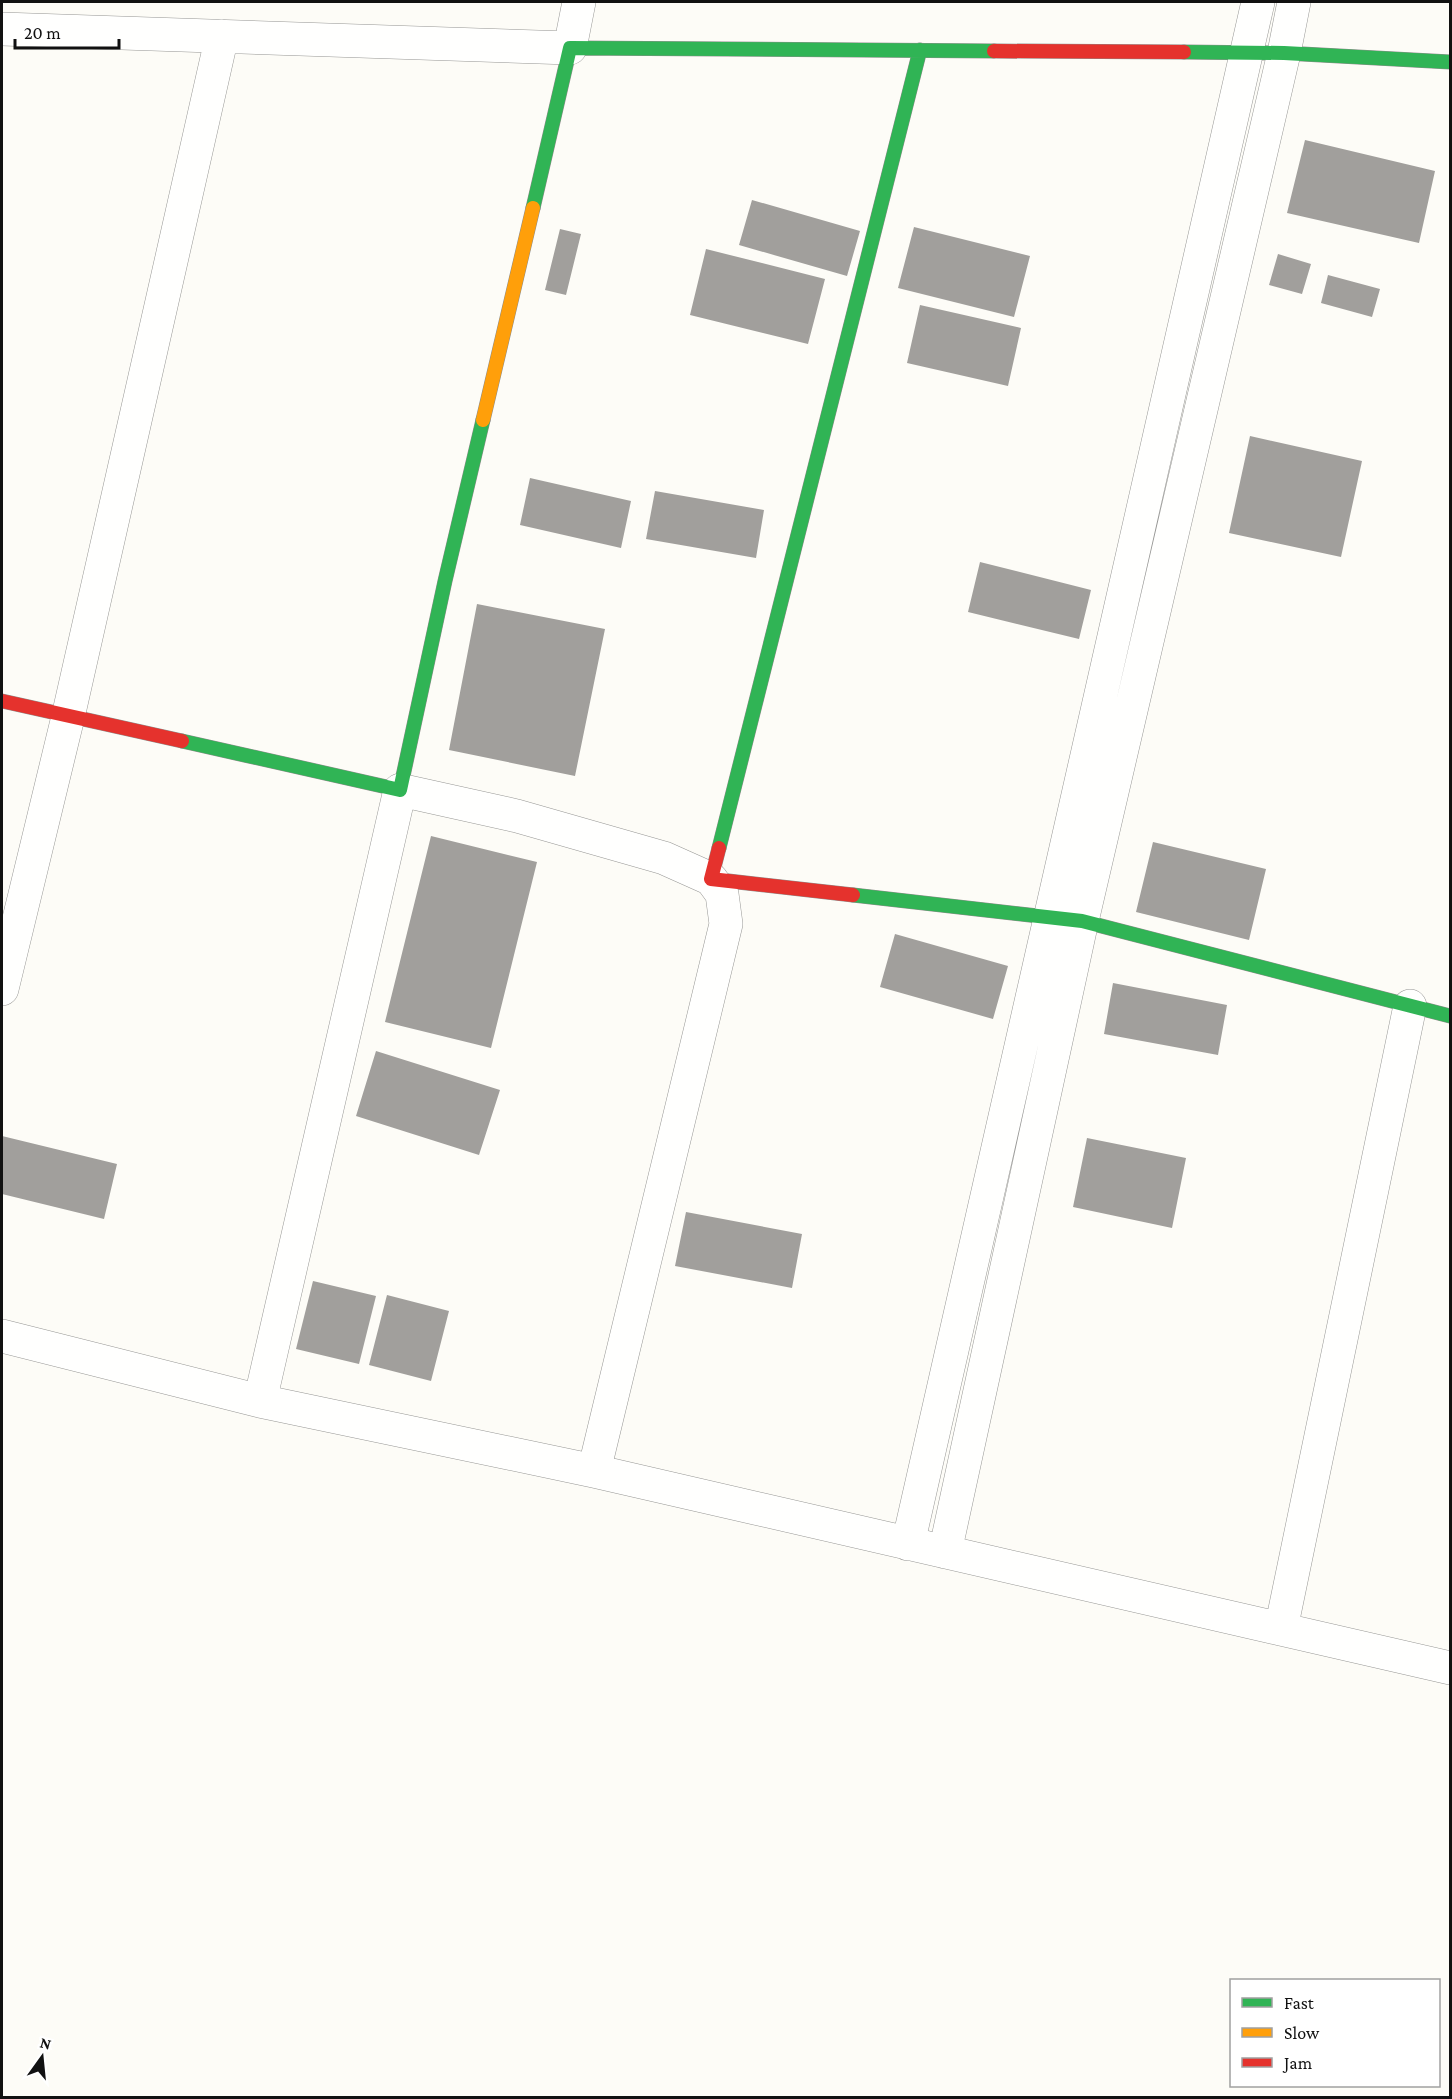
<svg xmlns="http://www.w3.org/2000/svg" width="1452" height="2099" viewBox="0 0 1452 2099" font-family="'Crimson Pro',serif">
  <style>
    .building { fill: #a19f9c }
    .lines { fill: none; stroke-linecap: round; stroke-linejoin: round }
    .street-casing { stroke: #979795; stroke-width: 34 }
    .fast-casing { stroke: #8e8d8b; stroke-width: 15 }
    .slow-casing { stroke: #8e8d8b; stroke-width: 15 }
    .jam-casing { stroke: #8e8d8b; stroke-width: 15 }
    .street { stroke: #fffffe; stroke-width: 33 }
    .fast { stroke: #30b455; stroke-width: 14 }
    .slow { stroke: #ff9f0a; stroke-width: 14 }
    .jam { stroke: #e5322d; stroke-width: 14 }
  </style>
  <rect width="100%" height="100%" fill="#fdfcf7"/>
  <path class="building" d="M1305 140 1435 171 1419 243 1287 213Z
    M752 200 860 231 847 276 739 245Z
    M914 227 1030 256 1014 317 898 288Z
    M560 229 581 234 566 295 545 290Z
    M706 249 825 279 808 344 690 315Z
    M1278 254 1311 264 1302 294 1269 285Z
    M1328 275 1380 289 1372 317 1321 303Z
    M920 305 1021 328 1008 386 907 363Z
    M1250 436 1362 461 1341 557 1229 533Z
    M530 478 631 501 621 548 520 525Z
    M655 491 764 510 756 558 646 539Z
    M980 562 1091 590 1079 639 968 612Z
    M477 604 605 629 575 776 449 750Z
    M431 836 537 862 491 1048 385 1022Z
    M1153 842 1266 869 1249 940 1136 912Z
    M895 934 1008 966 993 1019 880 987Z
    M1113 983 1227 1005 1218 1055 1104 1034Z
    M376 1051 500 1090 479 1155 356 1116Z
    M2 1136 117 1164 104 1219 2 1194Z
    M1087 1138 1186 1158 1172 1228 1073 1207Z
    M686 1212 802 1234 792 1288 675 1266Z
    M313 1281 376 1296 359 1364 296 1349Z
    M387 1295 449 1311 431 1381 369 1365Z"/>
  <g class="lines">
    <defs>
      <path id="street" d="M2 29 570 48 579 2
        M2 989 68 717 222 36
        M2 1336 260 1401 594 1471 1450 1668
        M260 1401 400 790 517 816 664 858 711 879 722 894 726 924 594 1471
        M908 1544 1258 2
        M945 1552 1082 921 1284 53 1294 2
        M1281 1629 1410 1006"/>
      <path id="fast" d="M1184 52 1284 53 1450 62
        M533 208 570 48 994 51
        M182 741 400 790 445 581 483 420
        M719 848 920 50
        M853 895 1082 921 1450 1016"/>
      <path id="slow" d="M483 420 533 208"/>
      <path id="jam" d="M994 51 1184 52
        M2 701 182 741
        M719 848 711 879 853 895"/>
    </defs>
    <use href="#street" class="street-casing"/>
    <use href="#fast" class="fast-casing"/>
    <use href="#slow" class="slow-casing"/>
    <use href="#jam" class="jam-casing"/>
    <use href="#street" class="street"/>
    <use href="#fast" class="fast"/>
    <use href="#slow" class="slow"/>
    <use href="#jam" class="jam"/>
  </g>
  <rect width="1452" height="2099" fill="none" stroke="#111111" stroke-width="6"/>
  <rect x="1230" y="1979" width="210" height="108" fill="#ffffff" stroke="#a0a0a0" stroke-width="1.5"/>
  <rect x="1242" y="1998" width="30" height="9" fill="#30b455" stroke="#a0a0a0" stroke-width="1.5"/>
  <text x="1284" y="2009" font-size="18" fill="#111111">Fast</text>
  <rect x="1242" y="2028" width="30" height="9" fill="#ff9f0a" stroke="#a0a0a0" stroke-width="1.5"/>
  <text x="1284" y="2039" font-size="18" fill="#111111">Slow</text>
  <rect x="1242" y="2058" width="30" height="9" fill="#e5322d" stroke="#a0a0a0" stroke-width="1.5"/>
  <text x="1284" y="2069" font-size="18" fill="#111111">Jam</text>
  <g transform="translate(42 2057) rotate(15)" stroke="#ffffff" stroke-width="4.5" paint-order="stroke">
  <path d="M0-4.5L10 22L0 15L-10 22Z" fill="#111111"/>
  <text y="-9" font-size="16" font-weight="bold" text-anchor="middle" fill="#111111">N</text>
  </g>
  <path d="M15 39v9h104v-9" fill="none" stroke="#111111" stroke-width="3"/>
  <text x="24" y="39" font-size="18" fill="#111111" stroke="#ffffff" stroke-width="4.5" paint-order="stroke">20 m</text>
</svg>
